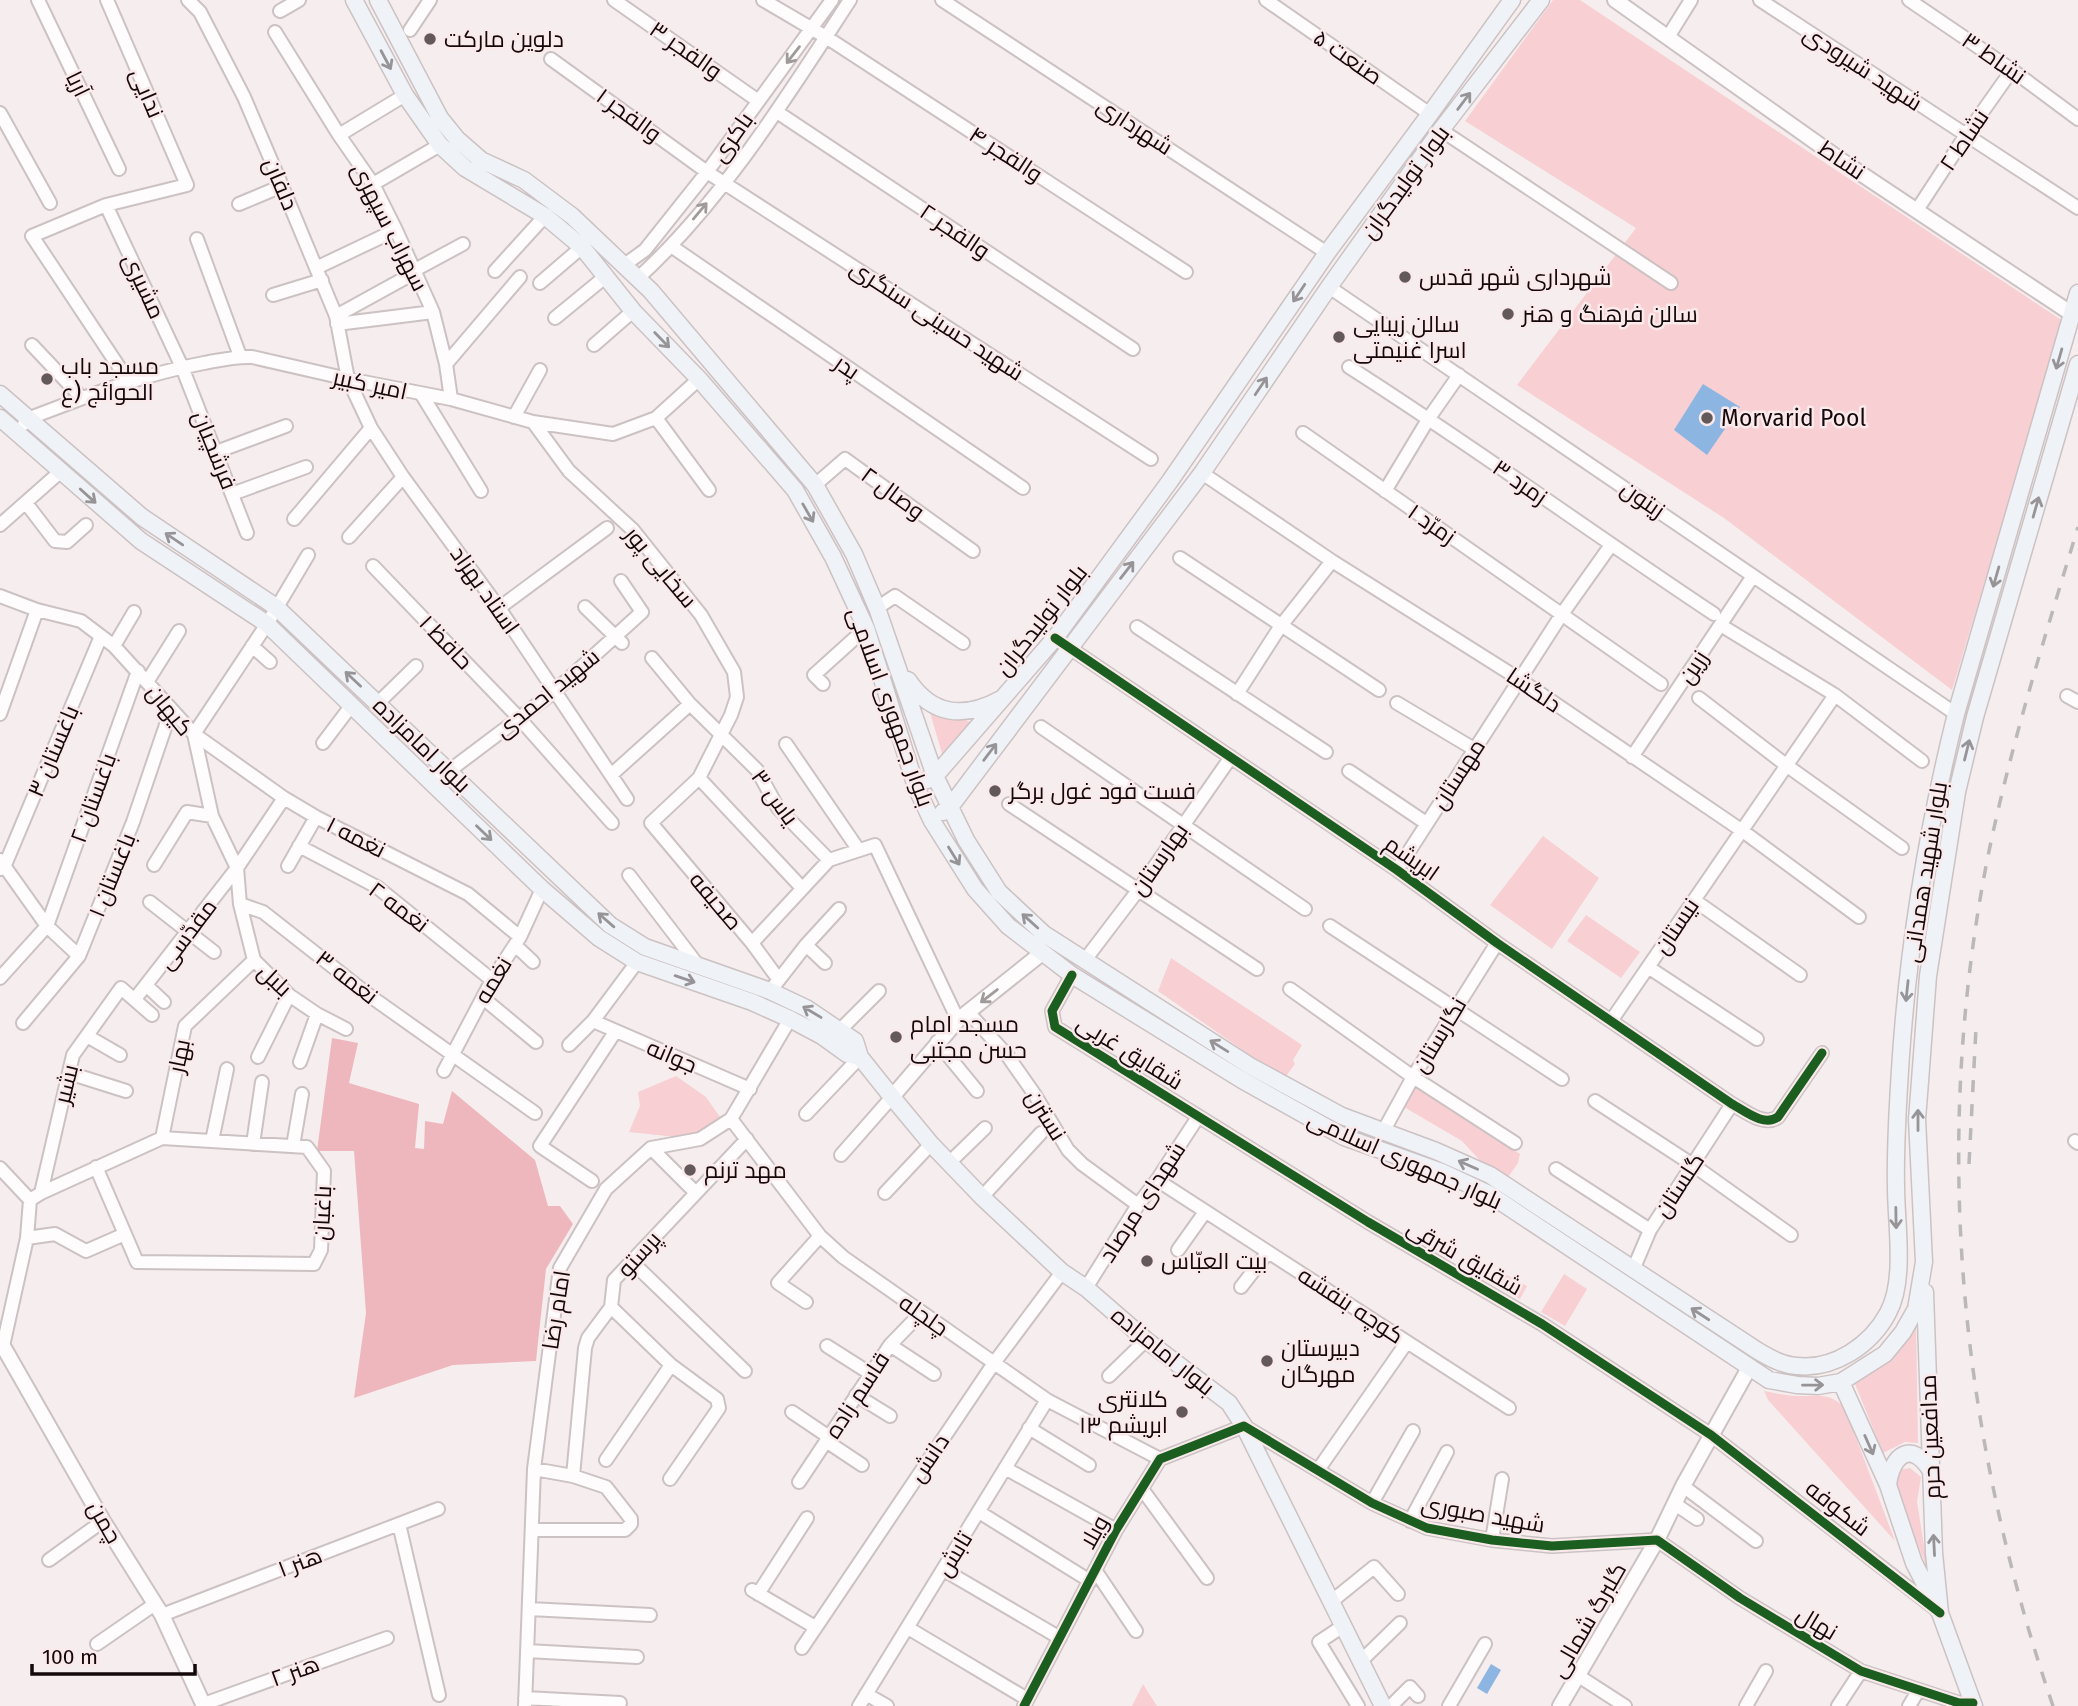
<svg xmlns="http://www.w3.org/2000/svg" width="2078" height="1706" viewBox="0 0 2078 1706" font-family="'Fira Sans',Cairo,sans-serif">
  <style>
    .green { fill: #f8cfd2 }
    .forest { fill: #eeb7bd }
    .water { fill: #8db5e2 }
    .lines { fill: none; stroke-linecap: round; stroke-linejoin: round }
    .minor-casing { stroke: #ccc2c3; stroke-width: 16 }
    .tertiary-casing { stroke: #ccc2c3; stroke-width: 18 }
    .secondary-casing { stroke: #ccc2c3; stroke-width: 19 }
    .minor { stroke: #fefcfc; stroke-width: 12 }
    .tertiary { stroke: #fefcfc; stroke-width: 14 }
    .secondary { stroke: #eff2f6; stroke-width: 16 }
    .rail { stroke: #bab8b8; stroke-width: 3.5; stroke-dasharray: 12 12; stroke-linecap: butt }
    .cycleway-casing { stroke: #faeaeb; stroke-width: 13 }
    .cycleway { stroke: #1b5e20; stroke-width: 9 }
    .oneway { stroke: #a09a9b }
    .oneway2 { stroke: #979498 }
    .poi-dot { fill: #63585a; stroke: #faeaeb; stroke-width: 2.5 }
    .labels { text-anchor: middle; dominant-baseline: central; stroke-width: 5; stroke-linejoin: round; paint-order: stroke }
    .poi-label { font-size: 23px; fill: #14080a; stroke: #faeaeb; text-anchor: start }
    .street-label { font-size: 23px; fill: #14080a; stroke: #faeaeb }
  </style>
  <rect width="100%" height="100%" fill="#f6eeee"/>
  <path class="green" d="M1553 0H1580L2063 321 1952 690 1724 518 1517 385 1636 228 1465 121Z
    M929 709 971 722 943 757Z
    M1543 836 1599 878 1552 949 1490 905Z
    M1586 915 1640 952 1621 978 1567 941Z
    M1171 958 1302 1045 1293 1060 1295 1064 1284 1079 1158 991Z
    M676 1076 706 1097 720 1117 704 1131 676 1137 629 1132 640 1106 638 1092Z
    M1417 1085 1520 1154 1518 1163 1506 1180 1485 1166 1462 1141 1404 1107Z
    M1501 1272 1527 1286 1520 1299 1494 1284Z
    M1564 1274 1587 1289 1565 1326 1541 1312Z
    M1916 1324 1918 1443 1905 1442 1883 1453 1855 1384 1894 1355Z
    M1764 1391C1775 1393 1786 1396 1798 1396 1818 1396 1837 1392 1847 1414L1895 1541 1768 1400Z
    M1910 1468 1921 1477 1917 1502 1928 1571 1896 1487 1897 1470Z
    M1143 1684 1157 1706H1132Z"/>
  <path class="forest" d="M332 1038 358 1043 349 1083 419 1104 415 1148 424 1149 425 1121 443 1124 452 1091 535 1160 548 1206H560L573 1224 546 1269 536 1361 453 1365 354 1398 366 1313 354 1151H317Z"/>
  <path class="water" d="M1703 384 1740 407 1707 455 1674 430Z
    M1491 1664 1501 1670 1487 1694 1477 1688Z"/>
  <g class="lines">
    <defs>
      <path id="minor" d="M38 0 119 169
        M107 0 187 185 106 205 32 236 129 382
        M188 0 200 12 244 97 282 186 336 316 348 379 371 428 403 477 499 608 627 799
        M614 0 757 100
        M763 0 826 37 1186 272
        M942 0 1327 253
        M1266 0 1430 114
        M1760 0 2078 208
        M1909 0 2012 70 2078 119
        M280 11 299 0
        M410 30 430 0
        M275 32 339 135 373 184 396 230 433 312 446 364 451 399
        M1668 37 1691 0
        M551 59 707 172 1151 459
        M777 112 1133 349
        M0 113 50 203
        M1441 130 1671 283
        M339 135 405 95
        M373 184 440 145
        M239 204 282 186
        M106 205 182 367 247 533
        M1917 210 1966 135 2012 70
        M197 239 240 356
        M671 246 1023 488
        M623 266 645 250 707 172 832 0
        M316 268 396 230
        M413 271 463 244
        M495 271 545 216
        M637 279C721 203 788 95 850 0
        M540 283 582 247
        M1329 287 1956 714
        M273 295 322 280
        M336 316 405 278
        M555 318 605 277
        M337 324 433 312
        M32 345 82 398
        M594 345 633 311
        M446 364 520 277
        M1349 367C1473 446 1592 533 1714 614
        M422 395 481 491
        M514 417 540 370
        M656 418 709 490
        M533 422 569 471 633 530 701 615 734 672 737 697 731 715 699 778 651 823 752 943 779 980
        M24 424 30 418C87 396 144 374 204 363 220 360 236 356 252 357L348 379 451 399 533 422 613 434 656 418 699 379
        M1303 433 1661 684
        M216 452 286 426
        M1202 473 1332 561 1519 679 1744 832 1859 917
        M815 485 845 459 973 551
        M1385 491 1429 418 1459 375
        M232 494 306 467
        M26 503 55 541 67 542 86 525
        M294 519 371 428
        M0 525 60 472
        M349 537 403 477
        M1180 558 1379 690
        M373 566 519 718 612 823
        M0 596 37 610 81 621 114 646 194 734 284 798 316 817 468 894 520 937
        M585 607 622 643
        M499 608 607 528
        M877 608 895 596 963 643
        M1137 627 1326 752
        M1727 629 1835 695 1922 761
        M1064 644 1397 870 1497 943 1732 1104C1745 1111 1764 1127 1778 1117L1822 1053
        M114 646 134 612
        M252 646 270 662
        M652 658 690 704 757 770 778 808 829 860
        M147 682 179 631
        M823 684 814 675 866 628
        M1237 694 1280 627 1332 561
        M2067 696 2078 702
        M1699 698 1786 765 1902 848
        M378 703 416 666
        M1397 703 1474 749
        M0 714 37 610
        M1041 727 1305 909
        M194 734 212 816 237 868 240 904 254 960 289 995 317 1014 346 1029
        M194 734 267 624 308 555
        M323 743 351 706
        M786 744 858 849
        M1632 757 1753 576
        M1349 771 1426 823
        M611 775 690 704
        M699 778 802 888
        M433 783 555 691 642 612 621 581
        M1009 804 1257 969
        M299 846 377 887 492 980
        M0 860 47 926 79 956
        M154 865 187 812 212 816
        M288 866 316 817
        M0 869 5 865 101 636
        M1397 870 1562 614 1611 545
        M629 875 700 968
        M1694 900 1800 975
        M150 902 214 952
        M240 904 263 912 370 996 535 1113
        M1330 926 1562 1079
        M752 943 829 860 875 845 958 1020
        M515 945 533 962
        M806 945 825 963
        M1085 960 1139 889 1231 757
        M1648 967 1757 1039
        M1072 975 1052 1011 1055 1027 1368 1222 1542 1324 1711 1435 1937 1610
        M0 978 47 926 138 671
        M147 986 164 1002
        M774 986 806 945 839 909
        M1290 989 1413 1077 1515 1143
        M483 998 536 1042
        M135 999 237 868 284 798
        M968 1012 1007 1055 1035 1095 1068 1150 1082 1164 1138 1205
        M593 1021 750 1089
        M1611 1021 1835 695
        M23 1023 79 956 133 822 171 710
        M840 1030 879 991
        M87 1036 120 1055
        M937 1042 977 1091
        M569 1045 593 1021 637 962
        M258 1057 289 995
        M300 1062 317 1014
        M444 1071 492 980 520 937 542 889
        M69 1073 126 1091
        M1595 1101 1693 1165 1791 1235
        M806 1114 860 1057
        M731 1119 820 1236 843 1257 1047 1400 1160 1459
        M1384 1130 1413 1077 1497 943
        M162 1138 185 1026 254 960
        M212 1141 227 1069
        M2075 1141 2078 1143
        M253 1144 262 1082
        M293 1146 302 1094
        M651 1148 696 1193
        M841 1155 892 1097
        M950 1162 985 1128
        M0 1168 30 1200
        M1556 1169 1650 1230
        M1157 1180 1509 1408
        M592 1181 540 1146 615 1032
        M41 1193 73 1055 121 988 152 1015
        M885 1193 931 1144
        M982 1197 1041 1133
        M30 1200 41 1193 162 1138 307 1147 324 1171 321 1250 314 1264 137 1262 96 1167
        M27 1238 55 1234 86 1251 125 1234
        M1178 1250 1205 1212
        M631 1261 745 1371
        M1633 1270 1650 1230 1732 1104
        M1241 1287 1268 1252
        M1086 1288 1138 1205 1157 1180 1198 1117
        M806 1302 778 1283 820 1236
        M611 1307 671 1365 717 1399 719 1408 670 1479
        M890 1345 934 1374
        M3 1346 27 1238 30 1200
        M827 1346 871 1374
        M1109 1376 1146 1340
        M856 1395 890 1416
        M792 1412 829 1437
        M1029 1428 1089 1465
        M826 1441 862 1465
        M606 1460 671 1365
        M1005 1468 1116 1530
        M1318 1470 1407 1342
        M573 1476 585 1348 588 1338 611 1307 614 1280 747 1139
        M799 1482 890 1345 921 1313
        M1683 1486 1756 1541
        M1142 1489 1207 1578
        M1372 1503 1413 1431
        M1675 1504 1697 1519
        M979 1512 1090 1581
        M1410 1521 1447 1452
        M399 1524 439 1695
        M532 1530H625L631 1524V1519L606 1487 573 1476 534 1469
        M1492 1540 1502 1479
        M49 1560 103 1521
        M944 1570 1060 1638
        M1095 1570 1136 1631
        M752 1590 815 1627
        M758 1594 807 1518
        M1332 1601 1374 1567 1398 1594
        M529 1609 650 1615
        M162 1615 438 1509
        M1343 1626 1319 1642 1358 1706
        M908 1628 1027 1699
        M97 1644 155 1604
        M802 1648 994 1363 1062 1272
        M527 1651 637 1657
        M1360 1662 1400 1623
        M1577 1675 1625 1706
        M866 1694 887 1706
        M525 1698 620 1703
        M204 1704 387 1638
        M525 1706 534 1469 560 1268 606 1189 651 1148 700 1139 731 1119 790 1019
        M859 1706 1047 1400
        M1024 1706 1116 1530 1160 1459 1244 1426 1372 1503 1427 1528 1492 1540 1552 1546 1657 1540 1740 1598 1861 1671 1959 1703H1973
        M1391 1706 1410 1687 1418 1696
        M1449 1706 1485 1644
        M1746 1706 1766 1671
        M1838 1706 1861 1671
        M1909 1706 1918 1691"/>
      <path id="tertiary" d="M1615 0 1845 163 2072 314
        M892 1097 958 1020 1042 953
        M0 1341 103 1521 162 1615 204 1706
        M1560 1706 1657 1540 1683 1486 1749 1368"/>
      <path id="secondary" d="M354 0 405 95 440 145 465 168 545 216 582 247 633 311 699 379 795 490 833 557 866 628 916 787 932 821 975 889 1008 926 1072 975 1242 1080 1344 1137 1442 1172 1489 1194 1769 1380 1797 1385 1818 1386 1841 1382 1885 1354 1903 1332 1916 1309 1924 1262 1917 1119 1919 1094 1928 976 1957 792 1975 717 2078 364
        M378 0 440 118 457 139 481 160 524 180 572 216 651 291 815 485 854 554 877 608 935 776 966 840 999 892 1044 934 1250 1066 1342 1116 1436 1151 1490 1175 1758 1351C1770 1358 1782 1365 1797 1366 1834 1370 1871 1345 1888 1313 1906 1280 1896 1224 1896 1187 1895 1143 1898 1099 1901 1055 1909 940 1928 826 1956 714L2078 293
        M0 394 142 517 276 607 610 925 645 947 770 991 806 1008 855 1041 860 1057 892 1097 931 1144 982 1197 1062 1272 1086 1288 1146 1340 1229 1403 1244 1426 1383 1706
        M0 418 141 541 267 624 542 889 599 938 637 962 752 1002 790 1019 822 1036 847 1054 860 1057
        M908 680C932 716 964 719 1001 699
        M927 780 935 776 1055 638 1170 481 1327 253 1430 114 1512 0
        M943 812 950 807 1202 473 1329 287 1441 130 1541 0
        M1925 1292 1934 1553 1940 1613
        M1841 1382 1888 1485 1914 1563 1940 1613 1974 1706
        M1888 1485C1892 1454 1912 1440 1931 1471"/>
    </defs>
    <use href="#minor" class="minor-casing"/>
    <use href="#tertiary" class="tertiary-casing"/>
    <use href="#secondary" class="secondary-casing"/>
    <use href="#minor" class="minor"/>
    <use href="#tertiary" class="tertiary"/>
    <use href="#secondary" class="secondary"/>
    <path class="rail" d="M1969 1164 1976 1028
      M2053 1706C1960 1434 1932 1149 1986 866 2009 750 2044 640 2078 527"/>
    <defs>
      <path id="cycleway" d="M1055 638 1397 870 1497 943 1732 1104C1745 1111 1764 1127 1778 1117L1822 1053
        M1072 975 1052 1011 1055 1027 1368 1222 1542 1324 1711 1435 1940 1613
        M1024 1706 1116 1530 1160 1459 1244 1426 1372 1503 1427 1528 1492 1540 1552 1546 1657 1540 1740 1598 1861 1671 1959 1703H1973"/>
    </defs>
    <use href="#cycleway" class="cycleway-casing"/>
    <use href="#cycleway" class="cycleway"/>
  </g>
  <defs><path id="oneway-shaft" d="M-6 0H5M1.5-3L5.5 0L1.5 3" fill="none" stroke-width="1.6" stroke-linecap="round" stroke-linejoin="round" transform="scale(1.75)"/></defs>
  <g class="oneway">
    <use href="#oneway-shaft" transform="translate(793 55) rotate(128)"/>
    <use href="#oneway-shaft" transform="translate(700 211) rotate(-50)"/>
    <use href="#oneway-shaft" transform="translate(989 996) rotate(142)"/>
  </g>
  <g class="oneway2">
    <use href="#oneway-shaft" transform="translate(386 60) rotate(62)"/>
    <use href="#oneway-shaft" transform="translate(1464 101) rotate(-53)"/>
    <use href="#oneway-shaft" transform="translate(1299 293) rotate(124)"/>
    <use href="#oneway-shaft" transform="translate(662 340) rotate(46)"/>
    <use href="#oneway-shaft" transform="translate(2059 359) rotate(106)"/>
    <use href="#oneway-shaft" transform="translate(1261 386) rotate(-56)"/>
    <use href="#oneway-shaft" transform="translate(88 496) rotate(42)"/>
    <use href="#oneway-shaft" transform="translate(2036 507) rotate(-74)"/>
    <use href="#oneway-shaft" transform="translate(808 513) rotate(60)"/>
    <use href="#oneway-shaft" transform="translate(174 539) rotate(-146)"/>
    <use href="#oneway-shaft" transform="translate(1127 570) rotate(-52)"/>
    <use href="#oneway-shaft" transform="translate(1996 577) rotate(106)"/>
    <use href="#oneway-shaft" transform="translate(353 679) rotate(-137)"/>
    <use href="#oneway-shaft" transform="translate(1967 750) rotate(-76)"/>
    <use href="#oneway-shaft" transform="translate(990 752) rotate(-53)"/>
    <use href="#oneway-shaft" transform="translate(484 833) rotate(44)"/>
    <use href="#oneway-shaft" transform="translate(954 856) rotate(58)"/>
    <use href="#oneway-shaft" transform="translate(606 920) rotate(-139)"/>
    <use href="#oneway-shaft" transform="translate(1030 921) rotate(-138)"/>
    <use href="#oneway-shaft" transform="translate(685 979) rotate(19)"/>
    <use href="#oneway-shaft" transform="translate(1907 991) rotate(96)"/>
    <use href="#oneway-shaft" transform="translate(812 1012) rotate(-149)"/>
    <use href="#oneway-shaft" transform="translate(1219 1046) rotate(-148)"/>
    <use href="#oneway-shaft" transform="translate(1918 1120) rotate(-90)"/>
    <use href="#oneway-shaft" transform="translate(1468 1165) rotate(-156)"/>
    <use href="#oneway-shaft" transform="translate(1896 1218) rotate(89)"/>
    <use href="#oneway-shaft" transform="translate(1700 1314) rotate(-147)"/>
    <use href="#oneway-shaft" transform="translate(1813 1385) rotate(-1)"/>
    <use href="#oneway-shaft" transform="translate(1869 1445) rotate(66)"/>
    <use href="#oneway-shaft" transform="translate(1934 1545) rotate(-93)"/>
  </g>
  <g class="poi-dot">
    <circle cx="430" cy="39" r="7"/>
    <circle cx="1405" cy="277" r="7"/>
    <circle cx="1508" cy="314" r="7"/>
    <circle cx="1339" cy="337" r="7"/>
    <circle cx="47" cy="379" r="7"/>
    <circle cx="1707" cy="418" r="7"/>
    <circle cx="995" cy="791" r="7"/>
    <circle cx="896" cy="1037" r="7"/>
    <circle cx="690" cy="1170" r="7"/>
    <circle cx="1147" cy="1261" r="7"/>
    <circle cx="1267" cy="1361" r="7"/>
    <circle cx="1182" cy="1412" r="7"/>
  </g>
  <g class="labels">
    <g class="poi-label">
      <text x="444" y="39">دلوین مارکت</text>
      <text x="1419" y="277">شهرداری شهر قدس</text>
      <text x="1522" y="314">سالن فرهنگ و هنر</text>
      <text x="1353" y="324">سالن زیبایی<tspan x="1353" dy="26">اسرا غنیمتی</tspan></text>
      <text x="61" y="366">مسجد باب<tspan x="61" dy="26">الحوائج (ع</tspan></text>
      <text x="1721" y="418">Morvarid Pool</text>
      <text x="1009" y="791">فست فود غول برگر</text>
      <text x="910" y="1024">مسجد امام<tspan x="910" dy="26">حسن مجتبی</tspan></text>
      <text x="704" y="1170">مهد ترنم</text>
      <text x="1161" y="1261">بیت العبّاس</text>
      <text x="1281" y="1348">دبیرستان<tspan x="1281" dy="26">مهرگان</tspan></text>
      <text x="1168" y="1399" text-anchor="end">کلانتری<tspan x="1168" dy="26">۱۳ ابریشم</tspan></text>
    </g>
    <g class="street-label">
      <text transform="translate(686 50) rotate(35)">والفجر ۳</text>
      <text transform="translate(1348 57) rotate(35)">صنعت ۵</text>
      <text transform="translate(1994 58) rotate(35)">نشاط ۳</text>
      <text transform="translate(1863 68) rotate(33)">شهید شیرودی</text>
      <text transform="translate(78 84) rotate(64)">آریا</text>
      <text transform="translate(147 93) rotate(67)">ندایی</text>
      <text transform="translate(629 115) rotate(36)">والفجر ۱</text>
      <text transform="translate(1135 126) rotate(33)">شهرداری</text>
      <text transform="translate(732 137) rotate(-55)">باکری</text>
      <text transform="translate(1964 140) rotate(-56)">نشاط ۲</text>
      <text transform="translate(1006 154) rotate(33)">والفجر ۴</text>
      <text transform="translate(1842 160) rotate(34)">نشاط</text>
      <text transform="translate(1405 182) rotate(-54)">بلوار تولیدگران</text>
      <text transform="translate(281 184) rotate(67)">دلفان</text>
      <text transform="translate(390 227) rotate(63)">سهراب سپهری</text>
      <text transform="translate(955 231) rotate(34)">والفجر ۲</text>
      <text transform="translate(144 286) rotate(65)">مشیری</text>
      <text transform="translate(937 320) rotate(33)">شهید حسینی سنگری</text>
      <text transform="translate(847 367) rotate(35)">پدر</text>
      <text transform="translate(370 384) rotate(12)">امیر کبیر</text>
      <text transform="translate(215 450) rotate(68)">فرشچیان</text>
      <text transform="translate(1520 482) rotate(35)">زمرد ۳</text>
      <text transform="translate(893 493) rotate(36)">وصال ۲</text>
      <text transform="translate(1643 499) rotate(35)">زیتون</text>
      <text transform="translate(1432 524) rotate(35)">زمرّد ۱</text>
      <text transform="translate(661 567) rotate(50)">سخایی پور</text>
      <text transform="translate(485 590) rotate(55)">استاد بهزاد</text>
      <text transform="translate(1041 620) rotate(-52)">بلوار تولیدگران</text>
      <text transform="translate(446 642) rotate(46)">حافظ ۱</text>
      <text transform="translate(1693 667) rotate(-57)">زرین</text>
      <text transform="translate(1534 690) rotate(34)">دلگشا</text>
      <text transform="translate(547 693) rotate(-39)">شهید احمدی</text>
      <text transform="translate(891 707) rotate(70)">بلوار جمهوری اسلامی</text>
      <text transform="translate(170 710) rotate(51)">کیهان</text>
      <text transform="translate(422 745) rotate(44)">بلوار امامزاده</text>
      <text transform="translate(53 751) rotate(-67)">باغستان ۳</text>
      <text transform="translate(1458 774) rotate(-57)">مهستان</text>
      <text transform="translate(775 797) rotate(54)">یاس ۳</text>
      <text transform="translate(93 798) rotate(-70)">باغستان ۲</text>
      <text transform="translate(356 837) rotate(27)">نغمه ۱</text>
      <text transform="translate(1412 858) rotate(35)">ابریشم</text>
      <text transform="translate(1159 859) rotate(-55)">بهارستان</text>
      <text transform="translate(1925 872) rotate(-81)">بلوار شهید همدانی</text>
      <text transform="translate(112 875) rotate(-68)">باغستان ۱</text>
      <text transform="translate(716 901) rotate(50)">صحیفه</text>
      <text transform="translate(399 907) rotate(37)">نغمه ۲</text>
      <text transform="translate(1676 926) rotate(-56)">نیستان</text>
      <text transform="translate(187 934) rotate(-53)">مقدّسی</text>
      <text transform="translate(347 977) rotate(38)">نغمه ۳</text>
      <text transform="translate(275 980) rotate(43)">بلبل</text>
      <text transform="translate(493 980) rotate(-59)">نغمه</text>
      <text transform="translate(1439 1035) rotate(-59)">نگارستان</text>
      <text transform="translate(1130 1052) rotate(32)">شقایق غربی</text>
      <text transform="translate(179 1056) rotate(-78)">بهار</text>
      <text transform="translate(672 1056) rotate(23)">جوانه</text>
      <text transform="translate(66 1084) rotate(-76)">بشیر</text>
      <text transform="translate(1046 1115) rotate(58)">نسترن</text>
      <text transform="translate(1405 1160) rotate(24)">بلوار جمهوری اسلامی</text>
      <text transform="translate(1679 1185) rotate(-57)">گلستان</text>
      <text transform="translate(1142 1202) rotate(-57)">شهدای مرصاد</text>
      <text transform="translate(322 1213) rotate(-87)">باغبان</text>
      <text transform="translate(639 1254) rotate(-48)">پرستو</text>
      <text transform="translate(1465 1257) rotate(30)">شقایق شرقی</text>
      <text transform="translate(1351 1305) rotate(33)">کوچه بنفشه</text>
      <text transform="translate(556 1310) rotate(-81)">امام رضا</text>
      <text transform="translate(924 1315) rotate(35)">چلچله</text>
      <text transform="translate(1163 1351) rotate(39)">بلوار امامزاده</text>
      <text transform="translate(857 1395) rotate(-57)">قاسم‌ زاده</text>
      <text transform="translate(1930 1437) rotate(-92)">مدافعین حرم</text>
      <text transform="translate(929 1458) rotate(-56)">دانش</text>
      <text transform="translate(1838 1508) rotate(38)">شکوفه</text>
      <text transform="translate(1483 1514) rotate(10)">شهید صبوری</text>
      <text transform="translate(105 1522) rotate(60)">چمن</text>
      <text transform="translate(1094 1532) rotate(-61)">ویلا</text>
      <text transform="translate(954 1554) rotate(-59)">تابش</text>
      <text transform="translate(300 1562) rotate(-21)">هنر ۱</text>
      <text transform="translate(1588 1620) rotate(-60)">گلبرگ شمالی</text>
      <text transform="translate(1817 1623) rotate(31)">نهال</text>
      <text transform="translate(295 1671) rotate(-20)">هنر ۲</text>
    </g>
  </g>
  <path d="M32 1664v10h163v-10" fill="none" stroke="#14080a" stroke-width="3.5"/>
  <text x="42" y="1664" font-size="21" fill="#14080a" stroke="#faeaeb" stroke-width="5" paint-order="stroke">100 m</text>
</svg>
